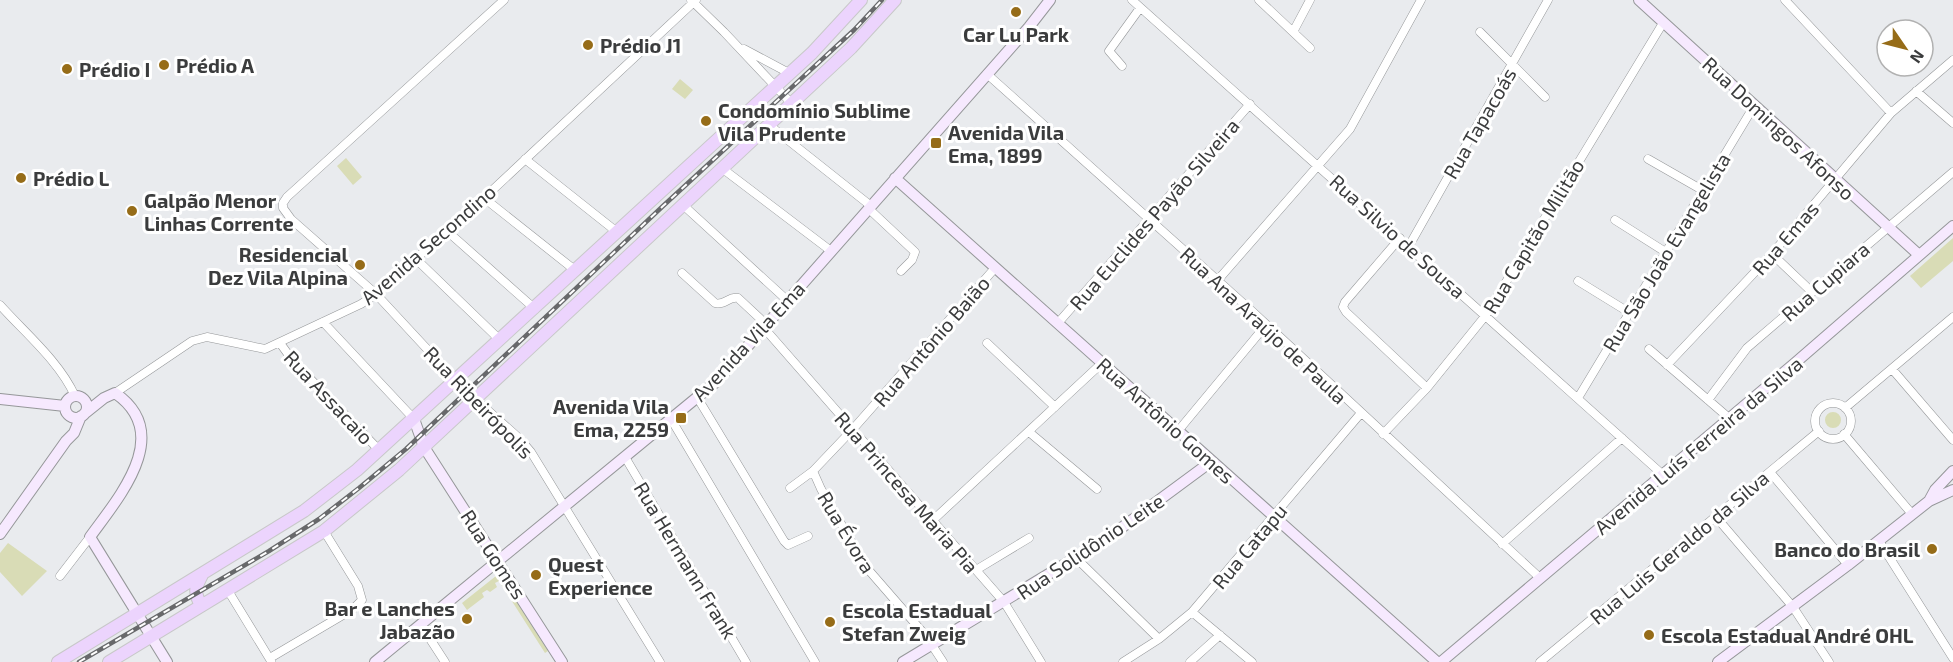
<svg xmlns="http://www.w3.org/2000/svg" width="1953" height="662" viewBox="0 0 1953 662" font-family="'Exo 2',sans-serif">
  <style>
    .green { fill: #d9dcb6 }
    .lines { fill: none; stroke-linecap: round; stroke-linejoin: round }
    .street-casing { stroke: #959799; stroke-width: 9 }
    .secondary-casing { stroke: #959799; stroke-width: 12 }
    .primary-casing { stroke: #c8c8c9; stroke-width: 14 }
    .street { stroke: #fff; stroke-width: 8 }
    .secondary { stroke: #f6e9fe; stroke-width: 10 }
    .primary { stroke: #ecd4fd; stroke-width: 12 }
    .rail-casing { stroke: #68696b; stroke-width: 4.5 }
    .rail { stroke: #fff; stroke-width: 2; stroke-dasharray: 7; stroke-linecap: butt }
    .poi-dot { fill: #966c18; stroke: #fff; stroke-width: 2 }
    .labels { text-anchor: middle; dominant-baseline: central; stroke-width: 6; stroke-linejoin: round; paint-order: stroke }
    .poi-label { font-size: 20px; font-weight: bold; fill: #3b3c3d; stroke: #fff; text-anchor: start }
    .street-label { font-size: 20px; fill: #3b3c3d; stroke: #fff }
  </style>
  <rect width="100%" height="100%" fill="#e9ebee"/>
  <path class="green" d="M680 79 693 90 685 99 672 89Z
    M346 158 362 177 353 185 337 166Z
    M1953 238V261L1921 288 1910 276Z
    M1825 420a8 8 0 1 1 16 0a8 8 0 1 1-16 0Z
    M8 543 47 571 22 596 0 572V553Z
    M496 576H500L548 651 545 653 499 581 495 583 497 587 490 592 487 590 482 593 484 597 467 610 462 603Z"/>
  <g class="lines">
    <defs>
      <path id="street" d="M504 0 287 197 283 203V208L291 219 376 294 465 390 519 438 531 452 660 662
        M691 0 724 32 792 104
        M1132 0 1662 474
        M1259 0 1310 48
        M1785 0 1891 113
        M1293 32 1310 0
        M1480 32 1545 97
        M744 49 789 73
        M1122 66 1109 51 1140 8
        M987 74 1253 312 1540 578
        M1916 91 1953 123
        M769 125 871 206
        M525 159 617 232
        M1648 159 1704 191
        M723 169 831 251
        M484 198 576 271
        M683 205 788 301
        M869 209 915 252 912 260 901 271
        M1615 220 1667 253
        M447 231 535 309
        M1400 238 1345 302 1343 307 1346 312 1427 388
        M1409 246 1548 0
        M1772 254 1812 292
        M416 259 500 340
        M682 273 715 303C724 306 729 296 738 298L767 325
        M1217 281 1350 129 1421 0
        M1578 281 1630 313
        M0 305C25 333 59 361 75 396
        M323 322 414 419
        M1058 323 1250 104
        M764 328 1004 602 1041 662
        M280 343 293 361 379 450
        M987 343 1055 407
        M1649 349 1729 418
        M1667 365 1772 254 1891 113 1953 60
        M1892 369 1953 440
        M115 393 192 341 207 337 265 349 361 304 376 294 470 211 696 0
        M697 397 784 541 788 545 808 536
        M1578 398 1754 106
        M1708 400 1747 348 1953 172
        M1815 421a18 18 0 1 1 36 0a18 18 0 1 1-36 0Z
        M1845 408 1953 317
        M671 419 815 662
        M1178 431 1266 325
        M1029 432 1097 489
        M1383 434 1427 388 1486 315 1663 23
        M1844 434 1912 514
        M625 457 746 662
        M813 471 821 489 866 567 926 636 943 662
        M1770 472 1848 565
        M790 488 813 471 853 429 995 268
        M1716 517 1793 607 1829 662
        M932 521 1102 363
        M1879 541 1953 658
        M1502 544 1622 438
        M1076 558 1159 639
        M976 570 1029 538
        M60 576 90 537
        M227 589 271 661
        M1192 612 1252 662
        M421 625 445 662
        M270 658 353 609 362 600 358 586 324 531
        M1123 662 1159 639 1192 612 1361 413
        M1190 662 1220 635
        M1540 662 1819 431"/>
      <path id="secondary" d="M1639 0 1919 255
        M895 178 1437 662
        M65 407a11 11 0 1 1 22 0a11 11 0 1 1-22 0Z
        M0 399 65 406
        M84 414 104 398 115 393C175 434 118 498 90 537L167 662
        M414 419 424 447 562 662
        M1929 501 1935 490 1953 471
        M0 534 66 441 74 433 81 416
        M375 662 717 381 1029 27 1050 0
        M903 662 1105 540 1212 461
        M1441 662 1795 363 1953 226
        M1718 662 1848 565 1929 501 1953 490"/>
      <path id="primary" d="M201 605C193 592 196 586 203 573
        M58 662 304 511 357 470 812 53 861 0
        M109 662 324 531 399 470 851 48 895 0"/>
    </defs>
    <use href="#street" class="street-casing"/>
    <use href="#secondary" class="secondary-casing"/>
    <use href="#primary" class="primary-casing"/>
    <use href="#street" class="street"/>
    <use href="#secondary" class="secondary"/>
    <use href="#primary" class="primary"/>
    <defs>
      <path id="rail" d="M79 662 269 551 319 519 359 488 406 449 663 206 854 30 882 0"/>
    </defs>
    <use href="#rail" class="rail-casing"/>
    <use href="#rail" class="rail"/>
  </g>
  <g class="poi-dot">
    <circle cx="1016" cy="12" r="6"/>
    <circle cx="588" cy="45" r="6"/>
    <circle cx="164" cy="65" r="6"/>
    <circle cx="67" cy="69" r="6"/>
    <circle cx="706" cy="121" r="6"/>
    <rect x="930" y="137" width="12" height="12" rx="3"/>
    <circle cx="21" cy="178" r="6"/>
    <circle cx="132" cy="211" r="6"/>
    <circle cx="360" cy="265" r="6"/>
    <rect x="675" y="412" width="12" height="12" rx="3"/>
    <circle cx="1932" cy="549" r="6"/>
    <circle cx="536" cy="575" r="6"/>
    <circle cx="467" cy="619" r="6"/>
    <circle cx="830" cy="622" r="6"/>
    <circle cx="1649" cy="635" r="6"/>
  </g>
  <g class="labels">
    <g class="poi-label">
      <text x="1016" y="34" text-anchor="middle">Car Lu Park</text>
      <text x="600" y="45">Prédio J1</text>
      <text x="176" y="65">Prédio A</text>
      <text x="79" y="69">Prédio I</text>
      <text x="718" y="110">Condomínio Sublime<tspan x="718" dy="23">Vila Prudente</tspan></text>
      <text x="948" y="132">Avenida Vila<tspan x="948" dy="23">Ema, 1899</tspan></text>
      <text x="33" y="178">Prédio L</text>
      <text x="144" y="200">Galpão Menor<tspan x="144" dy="23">Linhas Corrente</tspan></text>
      <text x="348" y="254" text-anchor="end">Residencial<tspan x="348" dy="23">Dez Vila Alpina</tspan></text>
      <text x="669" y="406" text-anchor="end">Avenida Vila<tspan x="669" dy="23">Ema, 2259</tspan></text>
      <text x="1920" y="549" text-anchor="end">Banco do Brasil</text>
      <text x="548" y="564">Quest<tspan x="548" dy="23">Experience</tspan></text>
      <text x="455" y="608" text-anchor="end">Bar e Lanches<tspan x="455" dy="23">Jabazão</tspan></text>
      <text x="842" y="610">Escola Estadual<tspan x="842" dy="23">Stefan Zweig</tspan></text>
      <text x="1661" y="635">Escola Estadual André OHL</text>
    </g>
    <g class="street-label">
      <text transform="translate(1479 123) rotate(-60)">Rua Tapacoás</text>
      <text transform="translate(1779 128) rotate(43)">Rua Domingos Afonso</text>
      <text transform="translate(1154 214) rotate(-49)">Rua Euclides Payão Silveira</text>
      <text transform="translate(1398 236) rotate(42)">Rua Silvio de Sousa</text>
      <text transform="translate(1533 236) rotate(-59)">Rua Capitão Militão</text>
      <text transform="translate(1785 238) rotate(-49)">Rua Emas</text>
      <text transform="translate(428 244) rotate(-41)">Avenida Secondino</text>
      <text transform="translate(1666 252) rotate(-59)">Rua São João Evangelista</text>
      <text transform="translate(1825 281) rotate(-41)">Rua Cupiara</text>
      <text transform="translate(1264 325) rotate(43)">Rua Ana Araújo de Paula</text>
      <text transform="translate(748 341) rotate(-47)">Avenida Vila Ema</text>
      <text transform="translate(931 341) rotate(-49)">Rua Antônio Baião</text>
      <text transform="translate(329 397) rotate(47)">Rua Assacaio</text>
      <text transform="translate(479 402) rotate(46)">Rua Ribeirópolis</text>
      <text transform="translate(1166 420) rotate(42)">Rua Antônio Gomes</text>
      <text transform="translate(1698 445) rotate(-40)">Avenida Luís Ferreira da Silva</text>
      <text transform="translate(907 492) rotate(49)">Rua Princesa Maria Pia</text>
      <text transform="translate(847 532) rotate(59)">Rua Évora</text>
      <text transform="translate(1090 546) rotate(-34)">Rua Solidônio Leite</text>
      <text transform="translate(1249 546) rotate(-50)">Rua Catapu</text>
      <text transform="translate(1679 547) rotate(-40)">Rua Luis Geraldo da Silva</text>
      <text transform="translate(494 554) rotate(57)">Rua Gomes</text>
      <text transform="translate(686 560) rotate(59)">Rua Hermann Frank</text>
    </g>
  </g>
  <g transform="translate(1905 48) rotate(125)"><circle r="28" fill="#ffffff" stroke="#b1b1b1" stroke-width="1.5"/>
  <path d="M0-4.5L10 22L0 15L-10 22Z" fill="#966c18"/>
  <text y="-9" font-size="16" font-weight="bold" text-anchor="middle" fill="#3b3c3d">N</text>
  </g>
</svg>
